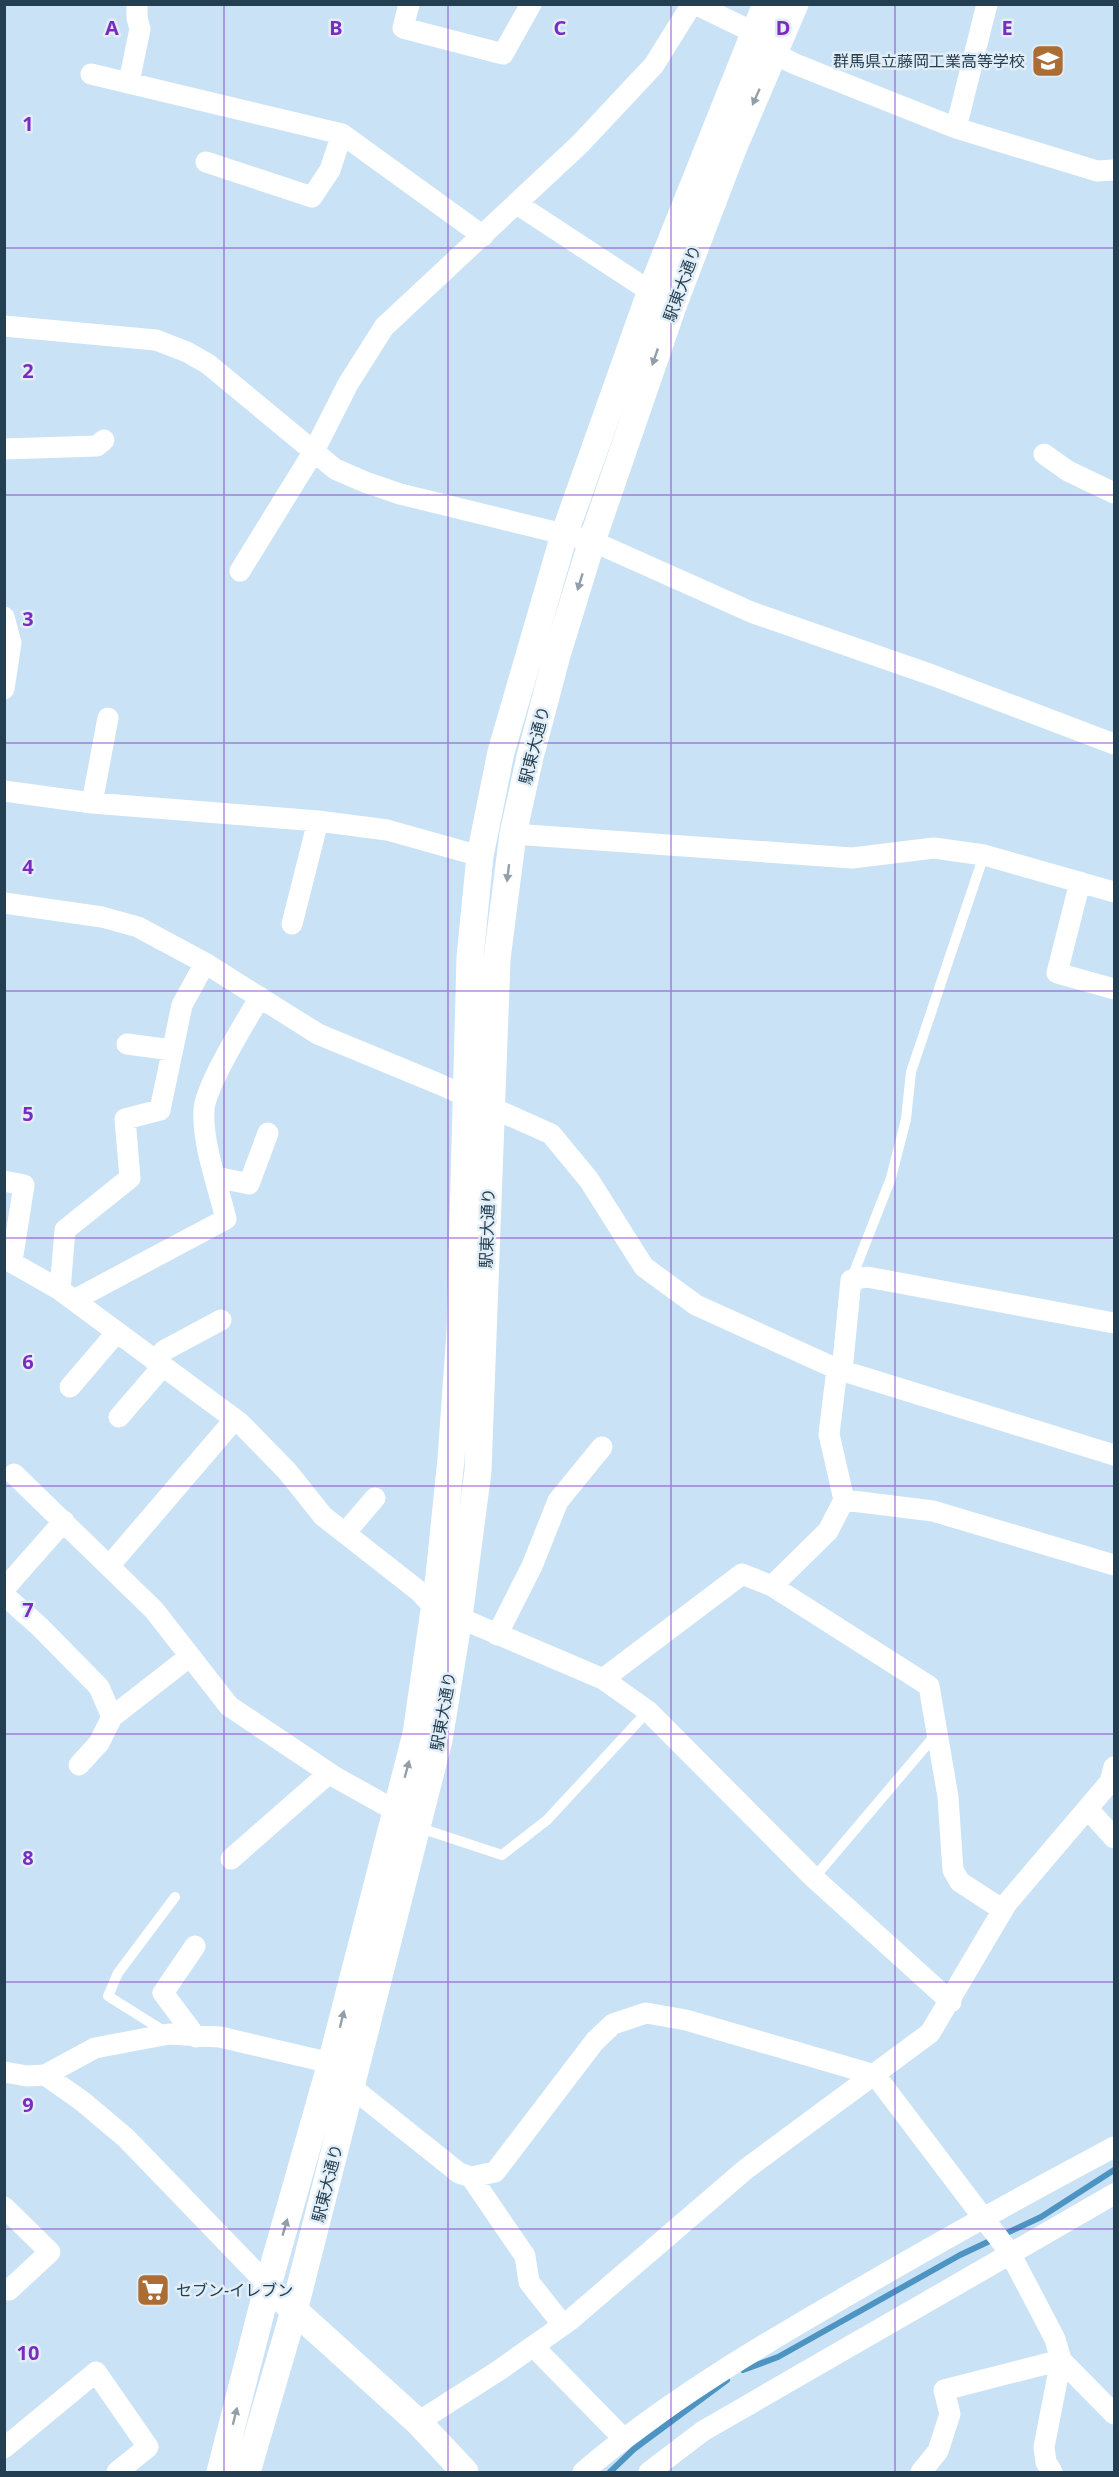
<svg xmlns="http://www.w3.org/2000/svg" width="1119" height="2477" viewBox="0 0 1119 2477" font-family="'Noto Sans','Noto Sans JP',sans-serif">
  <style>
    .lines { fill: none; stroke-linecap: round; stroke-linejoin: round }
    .stream { stroke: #4d94c3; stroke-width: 6 }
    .service { stroke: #fff; stroke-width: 10 }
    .minor { stroke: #fff; stroke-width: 21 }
    .tertiary { stroke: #fff; stroke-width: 27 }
    .oneway { fill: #929fa8 }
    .grid { fill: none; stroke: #7b2cbf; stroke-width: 1.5; stroke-opacity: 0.55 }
    .labels { text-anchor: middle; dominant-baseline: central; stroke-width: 5; stroke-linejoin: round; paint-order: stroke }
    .poi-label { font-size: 16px; fill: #243f51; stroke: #e1eef7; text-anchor: end }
    .street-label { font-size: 16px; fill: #243f51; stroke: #e1eef7 }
    .grid-label { font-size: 20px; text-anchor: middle; font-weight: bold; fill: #7b2cbf; stroke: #e1eef7; stroke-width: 5; stroke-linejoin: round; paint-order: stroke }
  </style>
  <rect width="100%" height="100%" fill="#c9e2f5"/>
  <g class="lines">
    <path class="stream" d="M743 2370 778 2357 960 2255 1041 2217 1114 2170
      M610 2472 634 2449 727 2380"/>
    <path class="service" d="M851 1280 891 1178 906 1119 911 1072 984 855
      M417 1827 502 1855 547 1820 648 1711
      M814 1878 937 1733
      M167 2033 108 1996 118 1973 175 1897"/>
    <path class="minor" d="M409 4 403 28 503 54 531 4
      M695 4 753 32
      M987 4 956 128 1097 171 1114 170
      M775 54 795 64 956 128
      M91 74 342 134 330 170 312 197 206 162
      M129 82 140 29 137 18V4
      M342 134 483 236
      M517 204 639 284
      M4 326 156 340 187 352 208 364 335 469 365 482 400 494 592 541 751 612 932 675 1114 744
      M4 449 97 446 104 440
      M1044 454 1068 471 1114 493
      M240 571 314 451 348 384 384 327 580 144 654 65 692 4
      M4 617 11 643 4 689
      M4 791 92 803 318 821 387 830 480 856
      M92 803 108 718
      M513 834 852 858 934 848 984 855 1114 892
      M1080 882 1057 973 1114 989
      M4 903 102 917 138 927 205 963 318 1034 439 1084 551 1134 589 1180 644 1267 696 1305 837 1369 1114 1455
      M292 924 318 821
      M127 1044 172 1050
      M216 1177 249 1184 268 1133
      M4 1181 24 1185 12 1261
      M4 1258 60 1290 240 1423 287 1471 323 1516 420 1592 434 1607 603 1679 648 1711 814 1878 951 2002
      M60 1290 65 1230 130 1178 125 1119 160 1110 182 1005 205 963
      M74 1300 226 1219C218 1186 202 1143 204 1110 205 1086 246 1021 260 997
      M154 1360 165 1350 221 1320
      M842 1371 851 1280 867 1277 1114 1323
      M70 1387 117 1332
      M119 1417 163 1366
      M14 1474 154 1610 229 1706 335 1777 396 1811
      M844 1500 933 1511 1114 1565
      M345 1533 375 1498
      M110 1565 235 1419
      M772 1586 929 1686 948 1797 953 1870 960 1882 1003 1910
      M4 1589 64 1521
      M4 1595 40 1627 99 1687 112 1717 99 1743 79 1765
      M497 1635 532 1566 558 1501 602 1447
      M603 1679 742 1574 772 1586 828 1531 844 1500 829 1434 837 1369
      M112 1717 189 1657
      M1088 1809 1114 1838
      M231 1859 329 1773
      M195 1946 163 1993 196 2037
      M4 2072 27 2076 45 2075 82 2101 126 2138 268 2285
      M45 2075 95 2048 169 2034 220 2037 331 2063
      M340 2078 459 2173 471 2177 495 2172 595 2041 613 2024 646 2013 686 2020 875 2075 1010 2253 1055 2339 1061 2360 1044 2447 1046 2462 1052 2472
      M471 2177 525 2256 529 2282 563 2325
      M4 2207 50 2252 9 2290
      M533 2346 623 2438
      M418 2422 498 2371 569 2321 746 2169 930 2033 1007 1903 1110 1782 1114 1767
      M4 2448 96 2372 148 2447 117 2472
      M583 2472C662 2405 750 2352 840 2300 930 2247 1022 2196 1114 2147
      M649 2472 703 2431 1114 2194
      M921 2472 938 2451 950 2414 944 2390 1061 2360 1114 2414"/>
    <path class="tertiary" d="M284 2301 418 2422 465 2472
      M220 2472 268 2285 331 2063 416 1734 439 1576 451 1459 460 1332 470 957 480 856 501 752 564 535 649 296 766 4
      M247 2472 294 2311 439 1740 459 1617 478 1471 497 959 513 834 530 757 557 655 592 541 673 306 733 149 795 4"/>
  </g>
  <defs><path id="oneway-solid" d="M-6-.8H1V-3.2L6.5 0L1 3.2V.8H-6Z" transform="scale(1.5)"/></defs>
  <g class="oneway">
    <use href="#oneway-solid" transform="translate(756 97) rotate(114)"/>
    <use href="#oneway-solid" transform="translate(655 357) rotate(109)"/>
    <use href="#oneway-solid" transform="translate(580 582) rotate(107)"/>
    <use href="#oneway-solid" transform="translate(508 873) rotate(97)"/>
    <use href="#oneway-solid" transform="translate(407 1769) rotate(-75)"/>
    <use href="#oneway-solid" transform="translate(342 2019) rotate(-76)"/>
    <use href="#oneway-solid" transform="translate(285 2227) rotate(-74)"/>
    <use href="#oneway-solid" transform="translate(235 2416) rotate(-76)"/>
  </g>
  <path class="grid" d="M224 4V2472M448 4V2472M671 4V2472M895 4V2472M4 248H1114M4 495H1114M4 743H1114M4 991H1114M4 1238H1114M4 1486H1114M4 1734H1114M4 1982H1114M4 2229H1114"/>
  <defs>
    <symbol id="school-square" viewBox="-11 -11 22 22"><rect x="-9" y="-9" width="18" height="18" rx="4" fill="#ac6d34" stroke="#e1eef7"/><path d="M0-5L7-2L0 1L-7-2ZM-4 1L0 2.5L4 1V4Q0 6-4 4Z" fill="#fff"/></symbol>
    <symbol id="supermarket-square" viewBox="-11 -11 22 22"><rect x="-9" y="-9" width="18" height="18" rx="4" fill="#ac6d34" stroke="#e1eef7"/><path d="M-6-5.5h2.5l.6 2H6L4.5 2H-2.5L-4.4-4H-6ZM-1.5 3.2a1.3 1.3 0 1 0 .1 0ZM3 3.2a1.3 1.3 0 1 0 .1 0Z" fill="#fff"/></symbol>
  </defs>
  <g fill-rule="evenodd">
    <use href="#school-square" x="1029" y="42" width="38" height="38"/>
    <use href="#supermarket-square" x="134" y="2271" width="38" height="38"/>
  </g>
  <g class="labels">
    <g class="poi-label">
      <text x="1025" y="61">群馬県立藤岡工業高等学校</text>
      <text x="176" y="2290" text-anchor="start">セブン-イレブン</text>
    </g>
    <g class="street-label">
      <text transform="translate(682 283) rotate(-70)">駅東大通り</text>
      <text transform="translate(534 745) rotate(-76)">駅東大通り</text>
      <text transform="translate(487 1228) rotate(-88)">駅東大通り</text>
      <text transform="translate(443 1711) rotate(-80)">駅東大通り</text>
      <text transform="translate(327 2183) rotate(-76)">駅東大通り</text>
    </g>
  </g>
  <g class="grid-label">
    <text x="112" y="35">A</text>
    <text x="336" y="35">B</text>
    <text x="560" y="35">C</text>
    <text x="783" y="35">D</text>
    <text x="1007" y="35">E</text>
    <text x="28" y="131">1</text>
    <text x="28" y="378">2</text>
    <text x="28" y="626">3</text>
    <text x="28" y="874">4</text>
    <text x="28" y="1121">5</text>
    <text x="28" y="1369">6</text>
    <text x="28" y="1617">7</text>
    <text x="28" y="1865">8</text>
    <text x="28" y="2112">9</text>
    <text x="28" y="2360">10</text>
  </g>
  <rect width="1119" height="2477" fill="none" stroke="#243f51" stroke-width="12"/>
</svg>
